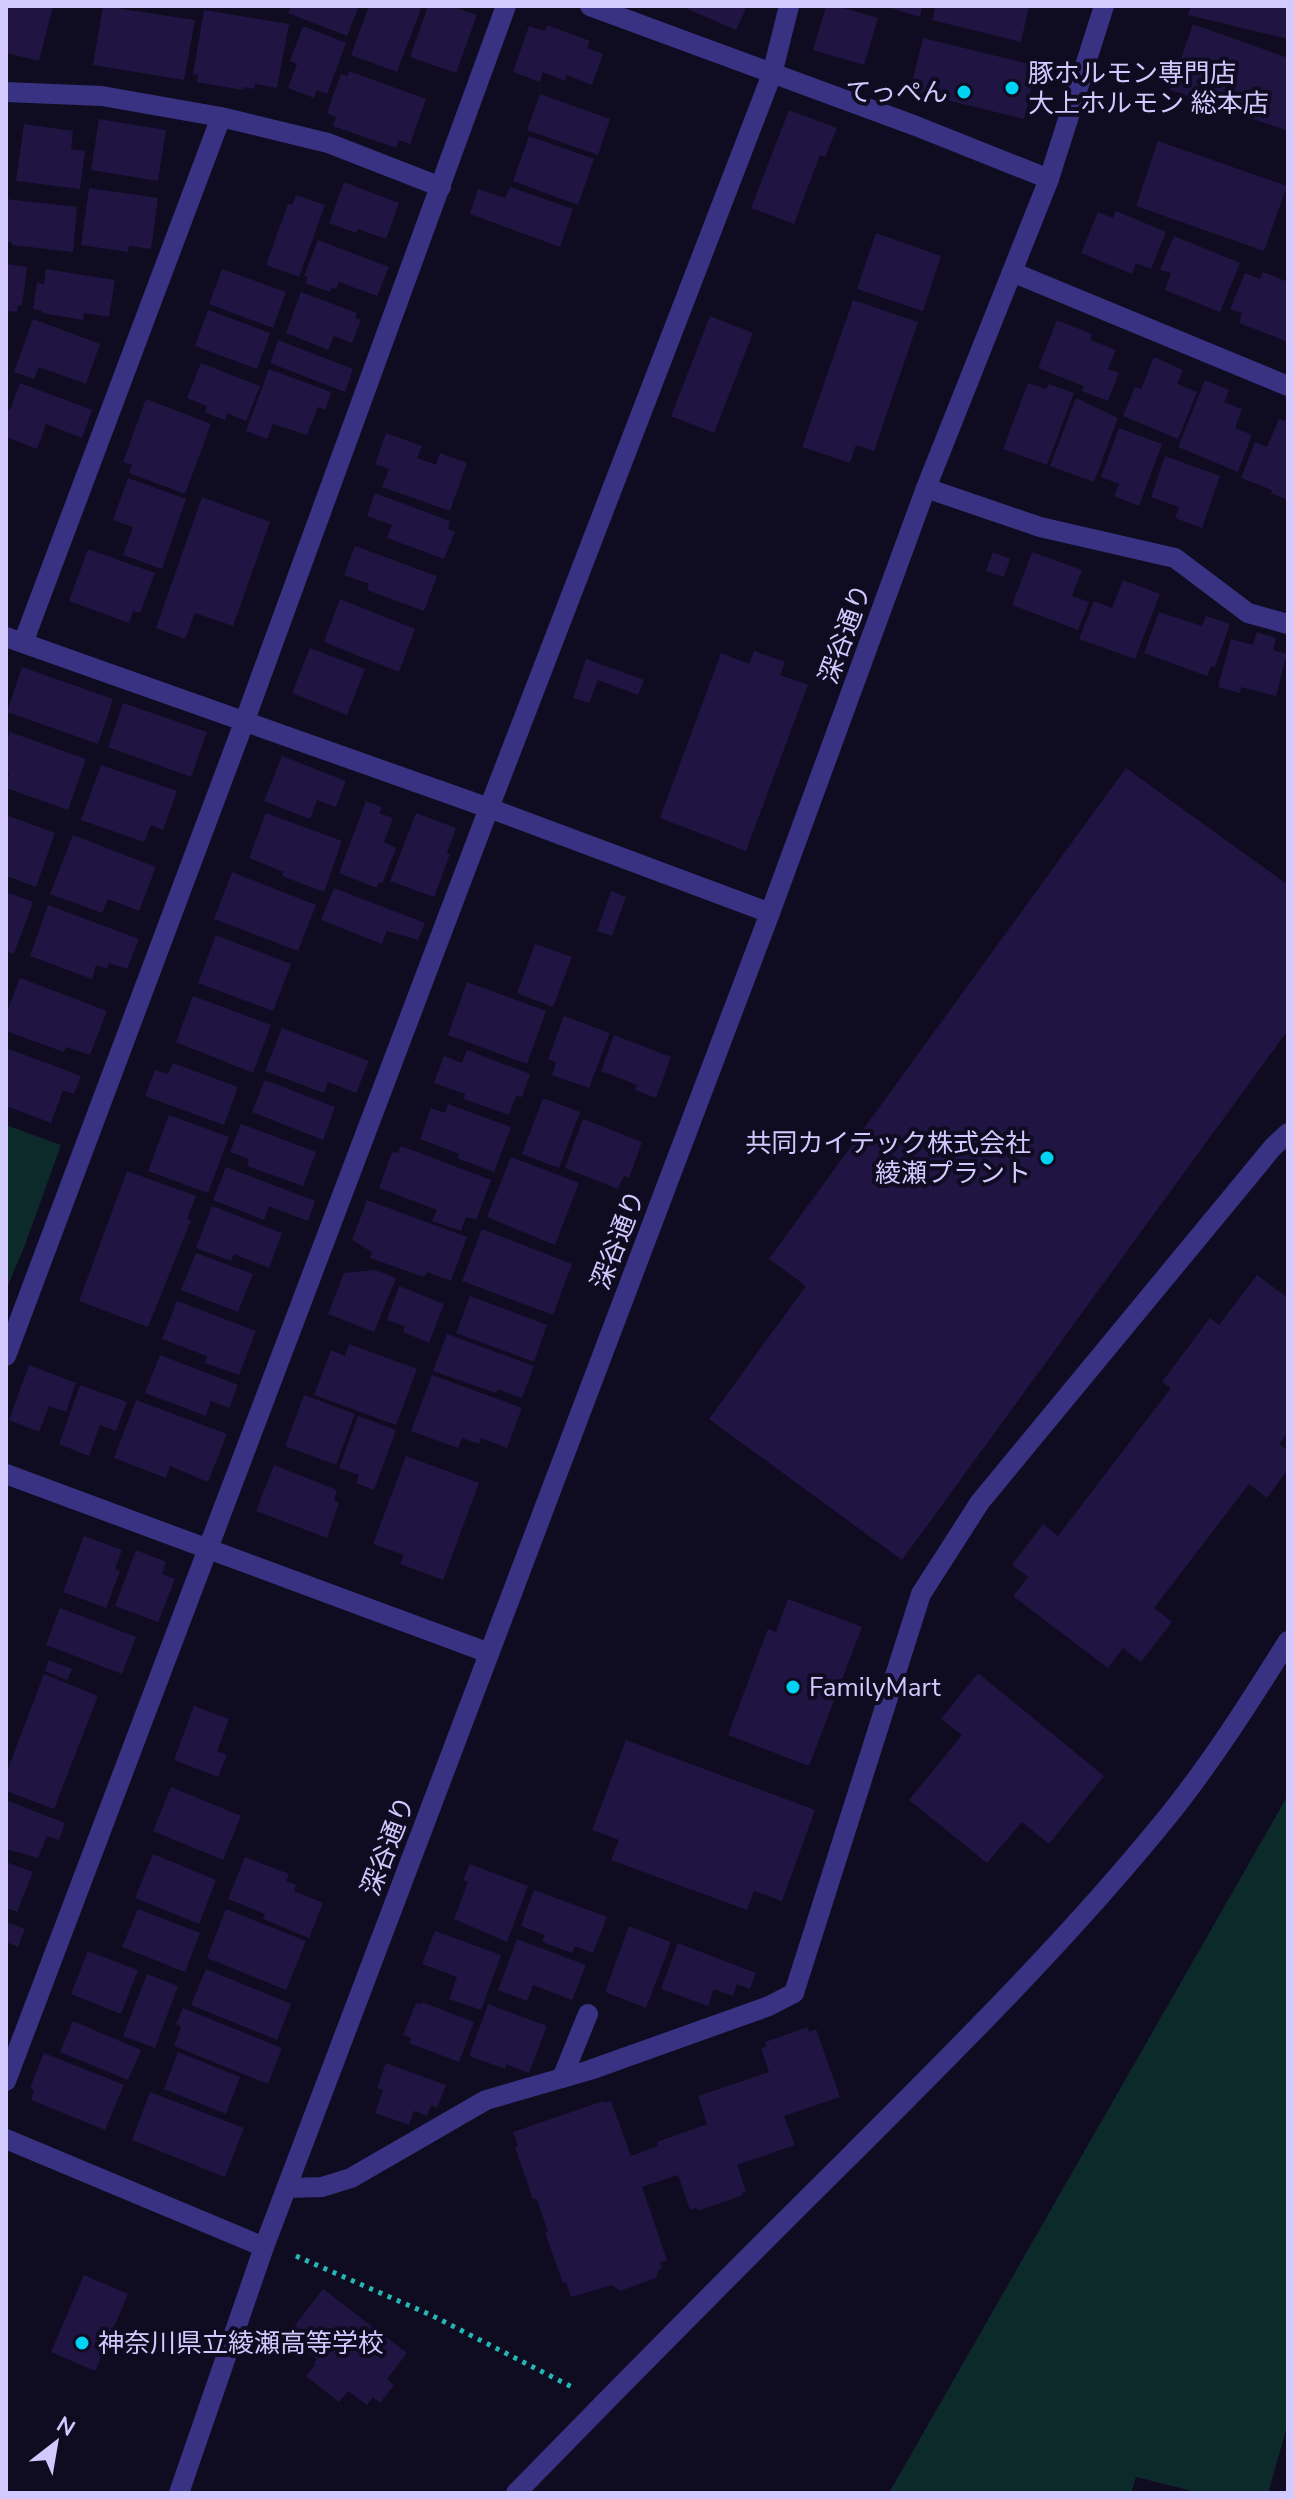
<svg xmlns="http://www.w3.org/2000/svg" width="1294" height="2499" viewBox="0 0 1294 2499" font-family="'Nunito Sans','Noto Sans JP',sans-serif">
  <style>
    .green { fill: #0d2a2a }
    .building { fill: #201542 }
    .lines { fill: none; stroke-linecap: round; stroke-linejoin: round }
    .path { stroke: #24b8b5; stroke-width: 5; stroke-dasharray: 4 6; stroke-linecap: butt }
    .service { stroke: #393282; stroke-width: 20 }
    .minor { stroke: #393282; stroke-width: 20 }
    .tertiary { stroke: #393282; stroke-width: 20 }
    .poi-dot { fill: #00d2f4; stroke: #0f0b20; stroke-width: 3 }
    .labels { text-anchor: middle; dominant-baseline: central; stroke-width: 8; stroke-linejoin: round; paint-order: stroke }
    .poi-label { font-size: 26px; fill: #d2c9ff; stroke: #0f0b20; text-anchor: start }
    .street-label { font-size: 26px; fill: #d2c9ff; stroke: #0f0b20 }
  </style>
  <rect width="100%" height="100%" fill="#0f0b20"/>
  <path class="green" d="M6 1125 61 1145 25 1245 6 1290Z
    M1288 1795V2423L1268 2493H1200L1136 2477 1131 2493H889Z"/>
  <path class="building" d="M6 6H53L39 61 6 53Z
    M103 6 195 20 184 80 93 65Z
    M291 6H359L347 36 288 13Z
    M369 6H422L397 72 351 55Z
    M428 6H451L477 15 456 73 410 57Z
    M681 6H747L736 30Z
    M826 6H837L878 18 864 65 813 50Z
    M883 6H922L920 17Z
    M936 6H1029L1021 42 932 20Z
    M1191 6H1288V39L1188 15Z
    M204 10 289 24 277 88 255 84 254 89 244 87 243 90 197 82 198 75 193 74Z
    M1193 24 1288 58V131L1170 90Z
    M547 25 590 41 587 48 603 54 592 85 567 75 565 81 543 72 540 82 513 72 529 26 545 31Z
    M303 26 346 43 327 94 317 90 314 98 288 88 297 64 290 61Z
    M923 38 1037 66 1024 119 910 91Z
    M349 71 426 99 410 144 399 140 396 148 333 126 336 117 327 113 341 74 348 76Z
    M540 94 610 119 598 155 527 130Z
    M789 110 837 128 825 157 820 155 794 224 751 208Z
    M99 119 166 130 158 181 91 170Z
    M24 124 73 131 71 149 85 151 80 189 16 181Z
    M529 136 594 159 578 205 513 181Z
    M1158 141 1287 186 1264 251 1136 206Z
    M344 182 399 203 386 239 358 229 356 233 329 223Z
    M510 187 573 209 560 247 470 214 478 189 505 198Z
    M89 188 158 198 151 249 129 246 128 252 81 245Z
    M296 195 325 205 299 277 266 265 288 204 292 205Z
    M6 199 77 207 73 252 12 245V242H6Z
    M1116 211 1166 232 1151 269 1136 263 1132 274 1081 253 1098 212 1113 218Z
    M876 233 941 256 923 311 857 289Z
    M1174 236 1240 263 1220 312 1165 290 1171 273 1160 270Z
    M318 240 389 267 377 296 339 282 336 289 332 287 330 292 305 283 308 277 304 276Z
    M6 264 27 267 22 305H18L17 312 6 311Z
    M46 269 115 280 109 317 84 313 83 320 42 313V311L33 309 37 283 44 284Z
    M222 269 286 292 273 328 209 304Z
    M1263 272 1288 282V342L1239 323 1242 313 1230 309 1245 273 1260 279Z
    M301 292 357 313 355 318 361 320 352 343 334 336 328 350 286 333Z
    M853 300 918 322 874 451 856 445 850 463 802 447Z
    M208 310 270 333 257 369 195 346Z
    M710 316 753 333 714 433 671 416Z
    M33 319 100 344 86 384 39 367 34 379 14 372Z
    M1057 320 1092 334 1090 340 1116 350 1108 369 1119 373 1108 401 1082 391 1084 386 1038 368Z
    M278 340 353 369 345 392 270 363Z
    M1154 357 1183 370 1177 384 1197 392 1178 439 1123 416 1135 387 1141 389Z
    M201 363 260 386 246 421 227 413 225 420 205 412 207 406 187 398Z
    M269 369 331 392 325 410 318 407 307 435 273 424 267 439 246 431Z
    M1205 380 1229 390 1224 402 1242 409 1235 428 1252 435 1238 472 1178 447Z
    M20 383 92 410 82 438 46 424 37 449 6 437V412L7 409 10 410Z
    M1028 383 1046 389 1049 384 1074 393 1047 465 1003 449Z
    M1076 398 1118 418 1094 482 1050 466Z
    M146 399 211 424 185 494 129 473 132 465 123 462Z
    M1279 419 1288 422V500L1271 493 1272 490 1241 478 1255 442 1267 447Z
    M1119 428 1162 444 1139 506 1114 496 1119 484 1101 477Z
    M386 433 422 446 417 458 436 465 440 453 467 463 450 511 382 487 389 469 375 464Z
    M1165 456 1220 476 1202 528 1175 518 1179 507 1151 497Z
    M128 478 186 499 162 569 123 555 133 527 113 520Z
    M375 493 450 521 448 529 455 532 444 559 387 538 392 525 367 516Z
    M202 497 270 522 233 626 195 613 185 639 156 628Z
    M355 546 437 576 424 611 367 590 369 584 344 575Z
    M88 549 155 573 140 613 133 611 129 623 69 601Z
    M993 552 1010 559 1004 577 986 571Z
    M1032 552 1082 570 1072 596 1089 602 1078 630 1012 605Z
    M1123 580 1160 594 1135 659 1079 639 1094 601 1112 608Z
    M340 599 415 629 399 672 324 642Z
    M1159 612 1202 626 1206 616 1230 624 1215 667 1211 666 1207 676 1144 653Z
    M1257 632 1276 638 1273 650 1287 654 1276 696 1241 687 1240 693 1218 687 1231 639 1253 645Z
    M310 648 365 669 347 715 292 693Z
    M754 651 785 662 780 675 808 685 746 851 660 818 721 653 749 664Z
    M586 659 644 680 638 695 598 680 589 703 573 698Z
    M22 667 113 699 98 744 7 712Z
    M123 703 207 732 191 777 108 747Z
    M10 732 86 759 68 810 6 788 9 774 6 773V742Z
    M282 756 346 781 336 807 317 800 310 819 264 801Z
    M101 765 177 791 163 830 151 825 144 842 81 820Z
    M1126 768 1288 885V1030L902 1560 709 1419 806 1286 769 1259Z
    M366 801 382 807 379 813 393 818 384 842 396 848 382 884 379 882 377 888 339 873Z
    M266 813 342 841 324 892 282 876 284 872 249 858Z
    M416 813 456 828 447 853 450 854 434 897 390 881Z
    M6 815 55 833 36 887 6 876Z
    M73 835 156 867 139 911 108 899 102 913 50 894Z
    M232 872 316 905 298 951 214 919Z
    M334 888 425 923 418 940 387 931 382 944 321 920Z
    M611 891 626 897 612 936 597 931Z
    M6 892 33 902 14 954 6 951Z
    M48 905 139 939 127 969 109 963 107 969 96 965 92 979 30 956Z
    M216 935 291 964 273 1011 198 983Z
    M535 944 572 957 553 1007 517 993Z
    M20 978 107 1011 90 1055 66 1047 64 1052 6 1031V1014Z
    M467 982 546 1011 527 1064 448 1035Z
    M193 996 271 1025 253 1073 176 1042Z
    M564 1016 610 1033 589 1088 552 1075 556 1062 548 1059Z
    M282 1028 369 1061 356 1093 328 1082 324 1093 265 1071Z
    M614 1035 671 1057 656 1098 635 1090 637 1085 601 1071Z
    M6 1048 81 1076 74 1094 63 1090 51 1123 6 1106Z
    M467 1050 530 1074 522 1097 516 1096 509 1115 464 1099 465 1094 434 1083 444 1056 462 1063Z
    M173 1063 238 1087 224 1125 145 1096 155 1070 168 1074Z
    M265 1080 335 1107 323 1140 252 1112Z
    M543 1098 580 1112 559 1168 522 1154Z
    M448 1104 511 1127 494 1172 457 1158 459 1154 420 1139 431 1108 445 1113Z
    M169 1115 229 1137 208 1193 148 1171Z
    M583 1119 642 1142 629 1178 624 1176 618 1189 565 1168Z
    M241 1124 316 1152 303 1186 247 1166 249 1159 230 1152Z
    M401 1146 491 1180 476 1220 466 1217 461 1231 432 1221 437 1210 379 1188 392 1152 398 1153Z
    M511 1157 579 1183 555 1245 487 1217Z
    M226 1167 315 1201 308 1221 269 1206 264 1220 213 1200Z
    M127 1171 196 1196 187 1219 191 1220 148 1327 79 1301Z
    M367 1200 467 1237 451 1281 427 1272 424 1277 370 1258 372 1252 352 1240Z
    M212 1206 282 1233 269 1268 234 1254 231 1261 196 1248Z
    M482 1229 572 1264 553 1315 462 1281Z
    M196 1253 253 1274 238 1312 181 1290Z
    M375 1270 396 1278 374 1332 328 1314 344 1273Z
    M1257 1275 1288 1298V1432L1279 1444 1288 1450V1469L1267 1498 1249 1484 1154 1608 1172 1622 1141 1662 1123 1648 1108 1668 1013 1596 1028 1577 1012 1565 1043 1524 1058 1536 1171 1388 1162 1382 1210 1318 1219 1325Z
    M399 1286 444 1304 429 1343 403 1332 405 1326 387 1320Z
    M470 1296 547 1325 534 1362 456 1333Z
    M177 1301 256 1331 239 1375 205 1363 207 1356 162 1339Z
    M447 1334 534 1366 522 1398 498 1389 496 1393 433 1371Z
    M349 1344 417 1369 396 1425 314 1395 331 1350 345 1356Z
    M160 1355 238 1385 229 1408 211 1401 206 1416 145 1393Z
    M29 1365 76 1383 66 1412 49 1406 39 1432 9 1420Z
    M432 1375 522 1408 507 1448 481 1438 479 1444 462 1438 458 1448 411 1431Z
    M80 1385 127 1402 116 1431 100 1425 89 1456 59 1444Z
    M304 1395 355 1414 336 1465 285 1446Z
    M136 1400 227 1434 208 1482 170 1466 166 1478 114 1458Z
    M358 1416 396 1430 374 1490 356 1483 359 1475 339 1468Z
    M406 1456 479 1483 443 1580 400 1564 404 1555 373 1544Z
    M274 1465 337 1490 334 1500 339 1503 327 1538 256 1511Z
    M84 1536 122 1550 115 1569 120 1571 106 1608 63 1592Z
    M136 1550 166 1562 162 1574 175 1579 158 1622 115 1606Z
    M788 1599 862 1627 809 1766 728 1735 768 1629 776 1632Z
    M60 1608 136 1637 122 1674 46 1645Z
    M49 1660 72 1669 67 1680 45 1671Z
    M978 1673 1104 1776 1049 1844 1022 1822 987 1863 909 1800 962 1735 941 1719Z
    M44 1674 98 1696 54 1809 6 1791V1774Z
    M194 1706 229 1719 217 1751 227 1755 218 1777 174 1760Z
    M626 1740 815 1810 782 1901 754 1891 747 1910 611 1860 619 1840 592 1830Z
    M171 1787 241 1816 223 1860 153 1831Z
    M6 1800 65 1823 59 1840 47 1836 38 1858 6 1849Z
    M153 1854 216 1880 199 1924 135 1898Z
    M245 1857 289 1874 286 1881 296 1885 294 1891 323 1903 309 1938 263 1919 265 1914 228 1899Z
    M6 1862 33 1872 17 1912 6 1908Z
    M470 1864 528 1886 507 1942 454 1919 468 1882 463 1880Z
    M534 1890 607 1917 593 1953 575 1946 572 1953 542 1942 545 1935 521 1926Z
    M138 1909 200 1933 185 1972 122 1947Z
    M226 1909 306 1941 286 1990 207 1958Z
    M6 1922 25 1929 18 1947 6 1942Z
    M629 1926 671 1942 646 2008 605 1992Z
    M435 1931 501 1955 481 2010 449 1999 457 1977 422 1964Z
    M517 1939 586 1965 572 2000 533 1985 527 2001 498 1990Z
    M678 1943 756 1973 750 1989 737 1984 733 1996 714 1989 708 2006 661 1989Z
    M88 1951 138 1970 121 2014 71 1994Z
    M206 1969 291 2004 277 2040 191 2005Z
    M147 1974 178 1986 155 2048 123 2036Z
    M422 2002 474 2022 459 2062 409 2043 411 2038 403 2035 416 2003 420 2004Z
    M488 2004 547 2026 529 2073 506 2064 505 2069 469 2056Z
    M183 2008 282 2048 268 2084 174 2046 181 2027 176 2024Z
    M73 2021 141 2050 128 2080 60 2052Z
    M808 2027 809 2032 816 2029 840 2097 784 2116 795 2145 737 2165 746 2191 742 2192 743 2195 698 2211 697 2207 690 2210 678 2175 642 2187 667 2260 660 2263 662 2269H659L656 2278 620 2291 612 2285 571 2297 566 2282 563 2283 545 2233 548 2231 536 2198 533 2199 515 2147 518 2146 513 2132 603 2101 604 2103 611 2101 631 2156 658 2146 657 2142 707 2124 698 2096 769 2072 761 2049 766 2046 765 2042Z
    M178 2052 240 2077 226 2114 164 2089Z
    M44 2053 124 2085 105 2130 31 2100 34 2090 30 2088Z
    M386 2063 446 2085 437 2108 431 2105 427 2116 414 2111 409 2125 375 2113 383 2090 377 2088Z
    M150 2092 244 2128 225 2177 132 2140Z
    M84 2275 128 2294 95 2371 51 2352Z
    M323 2289 407 2353 387 2379 394 2385 380 2403 373 2397 367 2405 348 2391 339 2402 306 2376 315 2365 313 2364 317 2359 287 2336Z"/>
  <g class="lines">
    <path class="path" d="M296 2256 433 2316 572 2387"/>
    <path class="service" d="M926 488 1040 527 1175 558 1248 613 1288 624
      M794 1993 921 1594 980 1502 1273 1147 1288 1133
      M562 2078 588 2014"/>
    <path class="minor" d="M590 6 916 126 1049 179
      M6 92 102 96 221 117 328 143 441 187
      M1012 272 1288 386
      M6 637 489 808 770 913
      M23 643 221 117
      M6 1356 245 720 506 6
      M6 1474 489 1653
      M6 2081 489 808 772 74 789 6
      M6 2139 264 2247
      M287 2188 322 2187 351 2178 486 2100 590 2070 769 2006 794 1993"/>
    <path class="tertiary" d="M179 2493 264 2247 770 913 926 488 1049 179 1104 6
      M516 2493C627 2379 739 2266 852 2154 961 2045 1072 1935 1169 1815 1213 1760 1251 1700 1288 1641"/>
  </g>
  <g class="poi-dot">
    <circle cx="1012" cy="88" r="8"/>
    <circle cx="964" cy="92" r="8"/>
    <circle cx="1047" cy="1158" r="8"/>
    <circle cx="793" cy="1687" r="8"/>
    <circle cx="82" cy="2343" r="8"/>
  </g>
  <g class="labels">
    <g class="poi-label">
      <text x="1028" y="73">豚ホルモン専門店<tspan x="1028" dy="30">大上ホルモン 総本店</tspan></text>
      <text x="948" y="92" text-anchor="end">てっぺん</text>
      <text x="1031" y="1143" text-anchor="end">共同カイテック株式会社<tspan x="1031" dy="30">綾瀬プラント</tspan></text>
      <text x="809" y="1687">FamilyMart</text>
      <text x="98" y="2343">神奈川県立綾瀬高等学校</text>
    </g>
    <g class="street-label">
      <text transform="translate(845 634) rotate(-70)">深谷通り</text>
      <text transform="translate(618 1240) rotate(-69)">深谷通り</text>
      <text transform="translate(388 1846) rotate(-69)">深谷通り</text>
    </g>
  </g>
  <rect width="1294" height="2499" fill="none" stroke="#d2c9ff" stroke-width="16"/>
  <g transform="translate(56 2443) rotate(31)" stroke="#0f0b20" stroke-width="6" paint-order="stroke">
  <path d="M0-6L14 30L0 20L-14 30Z" fill="#d2c9ff"/>
  <text y="-12" font-size="22" font-weight="bold" text-anchor="middle" fill="#d2c9ff">N</text>
  </g>
</svg>
